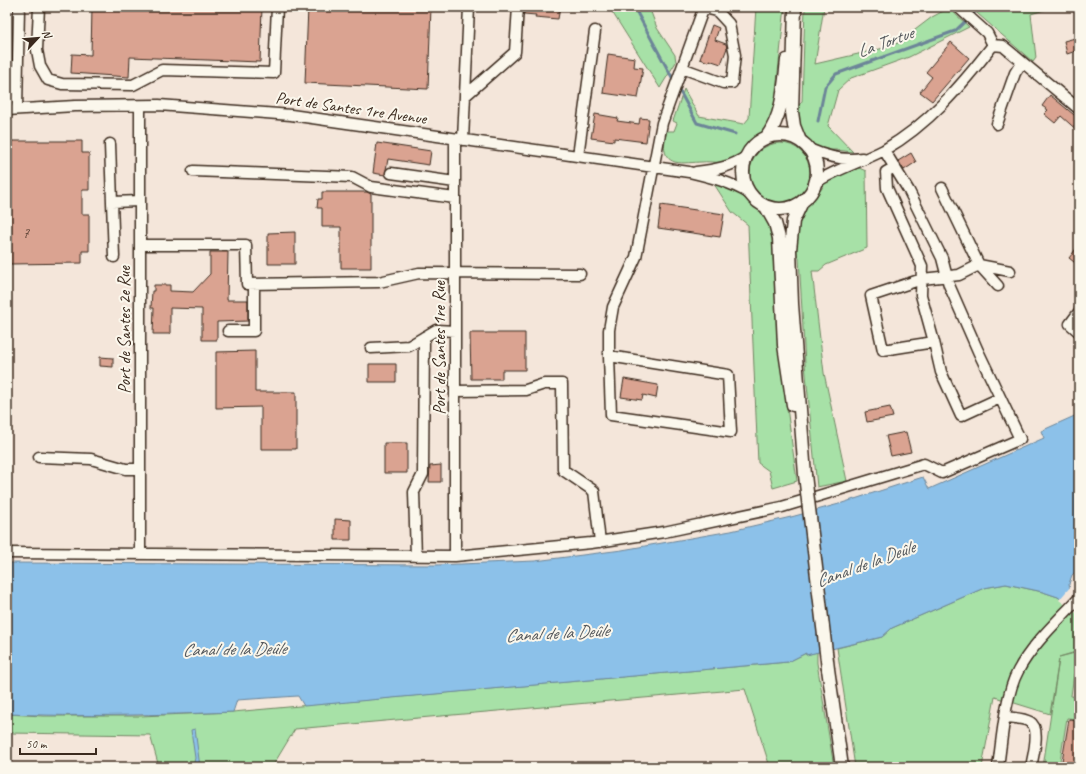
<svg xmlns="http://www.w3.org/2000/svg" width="1086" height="774" viewBox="0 0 1086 774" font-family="Caveat,sans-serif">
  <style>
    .green { fill: #a7e1a7; stroke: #718662 }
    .water { fill: #8cc1e9; stroke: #6c8598 }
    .pier { fill: #f4e6da }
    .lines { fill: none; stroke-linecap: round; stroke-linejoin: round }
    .stream { stroke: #6c8598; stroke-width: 3 }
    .building { fill: #daa391; stroke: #3b2a1e }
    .minor-casing { stroke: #3b2a1e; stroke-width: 13 }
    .major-casing { stroke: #3b2a1e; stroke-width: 15 }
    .minor { stroke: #fbf7ec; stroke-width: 10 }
    .major { stroke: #fbf7ec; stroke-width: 12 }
    .major-bridge-casing { stroke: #3b2a1e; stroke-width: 15; stroke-linecap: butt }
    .major-bridge { stroke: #fbf7ec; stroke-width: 12 }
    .labels { text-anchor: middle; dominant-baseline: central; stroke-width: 4; stroke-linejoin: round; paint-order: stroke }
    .number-label { font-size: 15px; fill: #63483b }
    .street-label { font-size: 17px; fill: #3b2a1e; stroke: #fbf7ec }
    .water-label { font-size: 18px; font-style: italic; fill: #53575b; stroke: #fbf7ec }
  </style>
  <rect width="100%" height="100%" fill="#f4e6da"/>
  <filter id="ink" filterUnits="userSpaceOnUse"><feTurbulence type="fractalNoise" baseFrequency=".025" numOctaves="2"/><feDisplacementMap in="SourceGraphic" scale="8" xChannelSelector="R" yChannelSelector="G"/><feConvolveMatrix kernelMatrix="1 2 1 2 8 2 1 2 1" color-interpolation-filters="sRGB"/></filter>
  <g filter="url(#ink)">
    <path class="green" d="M609 7H649L657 28 675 55 676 62 660 88Z
      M756 7H785L774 109C772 114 772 120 770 124 766 132 756 137 749 143 743 149 739 158 729 161 720 164 712 161 702 162 694 162 683 164 675 162 661 158 664 141 667 131H674L677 123 673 121 684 89 699 116 744 124 749 118Z
      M805 7H824L815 64 884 48 898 43 932 17 949 8 969 27 909 57 851 78 838 90 828 126 853 152 836 150H823L810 143 798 123 797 108 802 101Z
      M970 7H1054L1031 14 1036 58 1033 62Z
      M750 173a30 30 0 1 1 60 0a30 30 0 1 1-60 0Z
      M859 168 866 171 867 248 826 265 819 271H812L824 373 847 481 817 487 805 364 799 258 797 255 796 239 798 218 805 207 817 196 827 180Z
      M714 184 741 193 769 220 772 236 778 342 797 481 773 488 769 471 758 463 748 225 732 212Z
      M1006 584 1043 592 1058 597 1079 613V651L1059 657 1079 652V674H1074L1071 696 1079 697V719L1067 718 1059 767H1043L1059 659 1050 714 995 697 982 767H855L837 648 882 637 892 628 984 588Z
      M817 652V663L834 767H770L745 689 295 729 272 767H159L150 735 7 733V714L43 716H140L233 712 788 662 806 653V655Z"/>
    <path class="water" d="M1079 414V561L1078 570 1072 575 1069 584 1070 590 1079 601V613L1058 597 1043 592 1006 584 984 588 892 628 882 637 806 655V653L788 662 304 706 298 696 237 700 233 712C158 715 82 717 7 714V563L436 565 535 561 622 550 731 531 791 517 839 504 923 477 929 489 1044 438 1041 431Z
      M195 729 200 767H193L195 758 191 730Z"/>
    <path class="pier" d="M1071 586V590L1076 597 1079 599V610L1076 613 1059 600Z"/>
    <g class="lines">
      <path class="stream" d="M634 7 674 81
        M678 88 697 123 735 134
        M818 121 825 87 836 74 955 31 979 8 985 7"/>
    </g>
    <path class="building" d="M92 7H262L260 62 130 57 129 77 71 73 72 54 91 55Z
      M308 7H431L428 89 305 83Z
      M524 7H560L558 19 535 17 536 15 524 14Z
      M712 25 719 28 715 40 726 44 727 48 721 64 709 60V62L700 59Z
      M1079 37V50L1067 54 1064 41Z
      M951 42 969 58 932 101 920 92 932 77 926 72Z
      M608 54 635 58 634 67 643 68 638 98 603 93Z
      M1050 95 1079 119V132L1061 116 1055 123 1044 114 1048 110 1042 106Z
      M595 114 618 118 617 121 639 124 640 118 649 119 646 142 614 138V141L591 138Z
      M9 141H82V153H89V190H82V214H89V251H82V263L9 264V251H7L9 190H7V153H9Z
      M377 143 431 151 429 165 388 159 385 175 373 173Z
      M911 153 916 162 904 170 898 161Z
      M322 192H367L371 194V268H341V227H322V208H317L318 199H322Z
      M661 205 724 214 720 237 658 228Z
      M295 232V264H268V233Z
      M1079 245V266L1069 258Z
      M210 252H228L227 300H248V321L217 322V340H202V309L170 308V334H153L154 308H151L152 291H154V285H170V291L193 292 210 274Z
      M470 333H525V370H502V379H471Z
      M255 351V392H296V449H261V407L216 408V352Z
      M100 357 113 358V367L100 366Z
      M369 364H396V382H369Z
      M624 379 658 385 656 398 643 395 642 400 621 397Z
      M890 407 893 417 867 422 865 412Z
      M906 432 911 452 891 456 886 436Z
      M384 443H407V473H384Z
      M441 465V482H429L430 466Z
      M335 519 351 520V540H335Z
      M1069 719 1079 720V767H1061Z"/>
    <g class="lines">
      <defs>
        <path id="minor" d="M39 7 37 50 40 66 48 80 62 84 133 85 162 70 274 73 277 7
          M958 7 987 33 993 45 1003 46 1079 109
          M682 68 723 83H732L735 55 729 24 717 11 704 8
          M465 96 515 52 518 7
          M17 109 19 7
          M7 110 75 106 159 105 291 115 689 172C710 177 731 182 750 194
          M997 124 1015 73 1022 62
          M463 140 469 7
          M110 144 112 202 140 201
          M809 149C825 156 844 161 862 158
          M578 156 595 31
          M895 167 886 172 887 188 922 266 921 295 934 342 883 350 871 296 922 279 959 275 979 265 1010 271
          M193 171 352 177 371 187 455 198
          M696 172C715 170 731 167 747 156
          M391 173 455 182
          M815 183C836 169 861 162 884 150 928 125 962 85 993 45
          M942 188 979 265 998 286
          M112 202 114 257
          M140 245H246L247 284 379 282 419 273 580 274
          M1079 312 1070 324 1079 332
          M228 331H254V284
          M934 342 941 372 961 416 1000 398
          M371 348 409 346 436 330 455 331
          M609 356V330L613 307 636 257 662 123 704 7
          M609 356 728 375 731 432 611 415Z
          M455 391 526 390 544 384H562L563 470 594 491 600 542
          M39 457 91 459 126 469H140
          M7 553 455 556 591 543 664 532 782 507 924 464 942 473 1020 439 978 351 949 285 942 258 909 191 884 150
          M140 554V106
          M416 556 414 492 423 474 424 337
          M455 556V139
          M1006 717C1013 718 1024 718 1030 722 1041 728 1033 756 1031 767
          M998 767C1002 739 1005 695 1018 671 1032 644 1059 620 1079 598"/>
        <path id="major" d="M795 7 792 112 794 126 800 141
          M743 172a37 37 0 1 1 74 0a37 37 0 1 1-74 0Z
          M766 138C783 115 784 87 787 60
          M802 202 793 221 790 250 792 304 805 475
          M766 207 775 223 779 238 784 345 793 405
          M828 669 842 767"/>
      </defs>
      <use href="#minor" class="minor-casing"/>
      <use href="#major" class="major-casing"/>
      <use href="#minor" class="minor"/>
      <use href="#major" class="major"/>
      <defs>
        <path id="major-bridge" d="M805 475 828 669"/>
      </defs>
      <use href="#major-bridge" class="major-bridge-casing"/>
      <use href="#major-bridge" class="major-bridge"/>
    </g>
  </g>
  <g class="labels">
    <g class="number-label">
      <text x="26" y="233">7</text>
    </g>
    <g class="street-label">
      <text transform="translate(351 108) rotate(8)">Port de Santes 1re Avenue</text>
      <text transform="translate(124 330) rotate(-90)">Port de Santes 2e Rue</text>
      <text transform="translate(439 348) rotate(-90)">Port de Santes 1re Rue</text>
    </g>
    <g class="water-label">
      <text transform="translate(885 42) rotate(-20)">La Tortue</text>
      <text transform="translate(865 564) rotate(-20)">Canal de la Deûle</text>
      <text transform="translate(557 633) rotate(-3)">Canal de la Deûle</text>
      <text transform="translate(234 649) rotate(-1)">Canal de la Deûle</text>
    </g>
  </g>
  <rect width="1086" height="774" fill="none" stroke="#fbf7ec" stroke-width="24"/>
  <rect x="12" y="12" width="1062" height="750" fill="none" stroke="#3b2a1e" stroke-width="1.5" filter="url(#ink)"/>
  <g transform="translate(38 38) rotate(64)" stroke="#fbf7ec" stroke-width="3" paint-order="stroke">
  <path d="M0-3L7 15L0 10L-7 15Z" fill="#3b2a1e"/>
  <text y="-6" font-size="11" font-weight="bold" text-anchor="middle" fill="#3b2a1e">N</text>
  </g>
  <path d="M20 748v6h76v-6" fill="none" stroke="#3b2a1e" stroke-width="2"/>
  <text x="26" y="748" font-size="12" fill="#3b2a1e" stroke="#fbf7ec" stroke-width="3" paint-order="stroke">50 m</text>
</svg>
